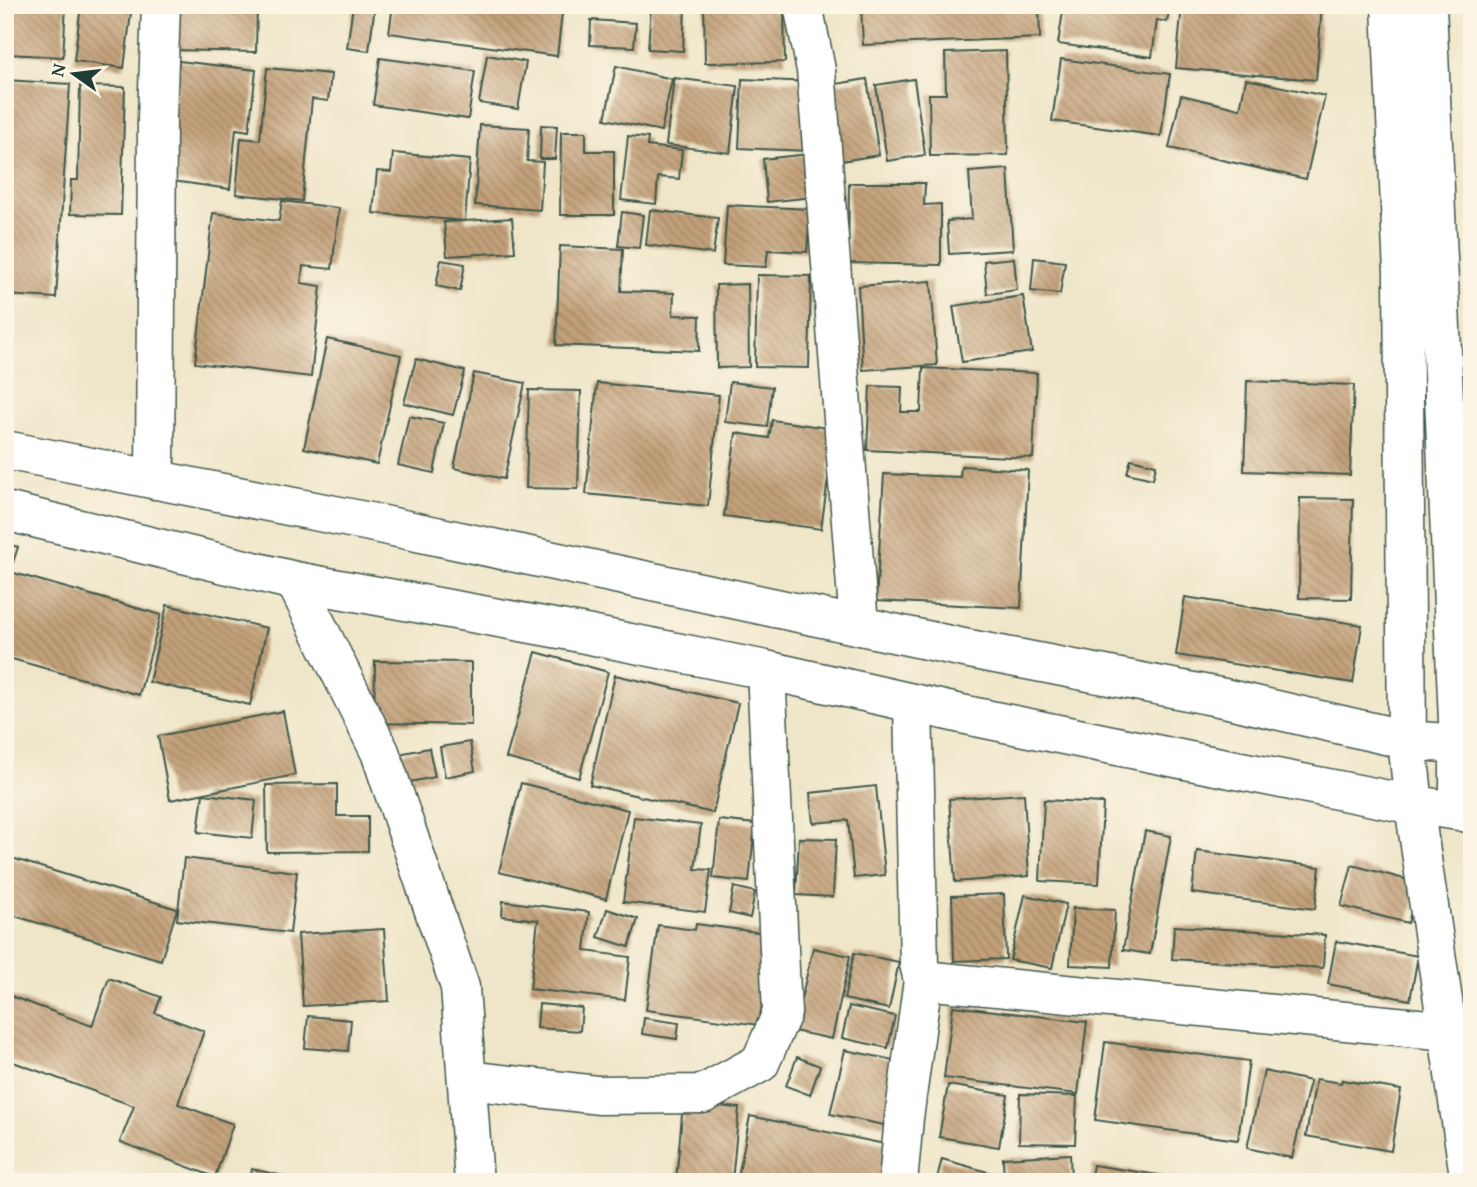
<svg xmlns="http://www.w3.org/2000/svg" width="1477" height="1187" viewBox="0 0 1477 1187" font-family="'Gentium Book Plus',serif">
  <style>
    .building { fill: url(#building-back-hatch) }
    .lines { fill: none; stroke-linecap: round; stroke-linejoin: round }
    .minor-casing { stroke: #3e564a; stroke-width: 41 }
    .minor { stroke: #fff; stroke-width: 38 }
  </style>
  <defs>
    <pattern id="building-back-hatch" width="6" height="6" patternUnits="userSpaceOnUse" patternTransform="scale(1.75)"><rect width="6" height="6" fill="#c3a079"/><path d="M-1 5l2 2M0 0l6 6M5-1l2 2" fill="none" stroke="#9e8464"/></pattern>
  </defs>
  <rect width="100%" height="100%" fill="#fcf5e5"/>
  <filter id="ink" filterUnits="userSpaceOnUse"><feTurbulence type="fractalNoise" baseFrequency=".0143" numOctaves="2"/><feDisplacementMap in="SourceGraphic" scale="14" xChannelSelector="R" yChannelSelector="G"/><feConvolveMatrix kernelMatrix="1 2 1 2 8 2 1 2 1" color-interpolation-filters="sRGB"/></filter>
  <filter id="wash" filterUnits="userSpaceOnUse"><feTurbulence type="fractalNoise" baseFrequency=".00686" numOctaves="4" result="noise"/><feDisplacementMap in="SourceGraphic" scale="28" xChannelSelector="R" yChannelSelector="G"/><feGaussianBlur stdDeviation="1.57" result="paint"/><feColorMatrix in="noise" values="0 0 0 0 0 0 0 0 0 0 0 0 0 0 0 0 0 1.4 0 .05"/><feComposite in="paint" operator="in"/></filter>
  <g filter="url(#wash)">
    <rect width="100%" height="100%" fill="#efe6c9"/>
    <g id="blocks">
      <path class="building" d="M9 5H66L63 57 8 54Z
        M81 5H132L124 68 74 61Z
        M174 5H257L256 52 173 50Z
        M353 5H375L369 51 347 48Z
        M393 5H563L557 56 389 33Z
        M704 5H784L785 62 705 63Z
        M861 5H1039L1040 38 863 45Z
        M1064 5H1170L1167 22 1157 20 1152 57 1058 44Z
        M1182 5H1322L1316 80 1176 68Z
        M651 6 685 8 683 51 648 49Z
        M591 20 636 23 634 47 590 45Z
        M1006 51 1008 155 930 156 929 94H946L945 53Z
        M487 55 526 62 518 109 479 103Z
        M380 58 475 71 468 119 373 105Z
        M1061 59 1170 74 1161 136 1052 121Z
        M179 61 256 70 249 131 236 129 230 189 165 180Z
        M616 66 672 79 661 131 605 119Z
        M267 68 331 74 328 101 312 99 302 201 236 194 241 138 260 140Z
        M674 78 738 86 730 153 666 145Z
        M742 79 813 82 810 151 739 148Z
        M867 79 879 155 841 161 830 85Z
        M914 79 925 155 887 161 876 85Z
        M1246 79 1325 96 1306 179 1169 148 1181 95 1240 109Z
        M5 80 70 84 56 298 5 295Z
        M80 86 125 87 121 215 70 214 71 180H78Z
        M480 125 529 128 527 161 543 162 540 210 475 205Z
        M541 125 557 126 555 159H540Z
        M561 132H586V151H614V215H560Z
        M628 136 648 138 647 146 682 150 679 179 658 177 656 204 621 200Z
        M393 153 470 160 465 221 512 218 515 252 447 256 444 222 465 221 373 213 377 171 391 172Z
        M808 154 813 197 767 202 763 159Z
        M1008 169 1013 250 949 254 947 221 972 219 969 172Z
        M849 183H925L924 205 941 204V265L848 263Z
        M282 201 339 208 332 269 303 266 301 283 321 286 311 377 195 363 213 213 279 221Z
        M727 205 810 209 807 252 768 250 766 267 723 265Z
        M650 210 718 218 713 254 646 245Z
        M622 212 643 215 639 248 618 246Z
        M560 246 623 249 621 291 674 293 673 315 700 316 699 351 556 345Z
        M1014 258 1017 290 987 294 984 261Z
        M1034 258 1065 262 1060 294 1031 291Z
        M441 260 465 264 460 291 436 286Z
        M757 275 811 276 809 368 755 367Z
        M931 281 937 365 863 370 858 286Z
        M748 284 749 367 717 368 716 285Z
        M1023 296 1032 352 962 362 953 306Z
        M327 339 401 355 377 464 304 448Z
        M416 359 465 371 453 415 404 403Z
        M923 368 1037 373 1033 458 867 450 870 386 902 387 901 412H921Z
        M474 373 525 383 504 479 454 468Z
        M1247 381 1354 385 1350 475 1244 471Z
        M730 382 772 387 767 427 725 422Z
        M597 383 719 395 708 506 586 494Z
        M529 390 581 391 578 489 526 488Z
        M409 416 444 423 434 473 398 465Z
        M772 420 835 429 821 529 724 516 736 433 769 438Z
        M1131 459 1156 465 1153 479 1127 473Z
        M961 466 1028 470 1021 608 876 601 884 474 960 477Z
        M1300 498 1353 499 1351 599 1299 598Z
        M5 543 18 547 6 584H5Z
        M14 573 161 615 139 695 5 657V603Z
        M1185 597 1362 625 1353 683 1176 655Z
        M167 605 267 628 250 705 149 682Z
        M536 652 608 672 579 778 506 758Z
        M375 661 471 662V725L374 723Z
        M615 675 738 703 713 813 590 785Z
        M283 711 295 775 170 800 158 736Z
        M470 742 475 771 445 777 440 747Z
        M429 748 435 777 405 783 399 754Z
        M521 783 628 810 606 899 499 872Z
        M337 784V816H368V851L267 852 266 785Z
        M876 786 885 875 854 878 848 820 813 823 810 793Z
        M203 794 256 800 252 838 198 832Z
        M1024 794 1029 876 955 882 949 799Z
        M1044 800 1103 803 1099 884 1040 881Z
        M634 817 701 825 695 869 711 870 705 912 623 902Z
        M719 820 755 824 749 882 713 878Z
        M1145 831 1171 836 1150 954 1123 950Z
        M799 838 836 839 833 897 796 895Z
        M1197 851 1320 867 1315 909 1192 893Z
        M5 856 177 909 161 960 5 913Z
        M184 858 297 872 290 933 177 920Z
        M1352 865 1419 883 1408 923 1341 906Z
        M734 887 755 892 750 918 729 913Z
        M1004 894 1006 959 954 961 952 896Z
        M1025 895 1066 904 1052 968 1010 960Z
        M503 901 589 912 585 951 630 957 625 1000 530 989 538 920 502 916Z
        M1073 908 1115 910 1112 967 1070 965Z
        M607 909 638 919 629 947 598 937Z
        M696 924 772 934 759 1025 646 1010 658 925 695 930Z
        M1174 926 1325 935 1323 968 1172 959Z
        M384 929 389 1001 303 1006 298 934Z
        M1336 941 1418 956 1410 1000 1328 984Z
        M813 948 850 956 832 1039 794 1031Z
        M854 953 899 962 889 1009 844 999Z
        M109 978 161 997 155 1013 204 1031 178 1104 233 1124 215 1177 120 1142 134 1106 5 1059V994L92 1026Z
        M539 1004 582 1008 580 1031 537 1028Z
        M849 1006 895 1016 888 1048 842 1038Z
        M953 1006 1087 1022 1078 1094 944 1078Z
        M308 1016 351 1020 348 1051 305 1048Z
        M644 1018 679 1023 677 1039 642 1034Z
        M1105 1042 1249 1061 1238 1140 1095 1120Z
        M845 1050 903 1062 889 1126 830 1114Z
        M797 1057 820 1066 810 1095 786 1086Z
        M1264 1071 1310 1081 1292 1158 1247 1148Z
        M1316 1079 1341 1083 1342 1080 1401 1090 1391 1151 1306 1136Z
        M948 1085 1008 1095 999 1147 939 1137Z
        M1020 1094 1077 1096 1075 1144 1019 1143Z
        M683 1103 739 1108 732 1182H676Z
        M750 1116 894 1146 886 1182H737Z
        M1070 1154 1071 1182H1004L1003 1158Z
        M942 1159 1002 1176 1001 1182H936Z
        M1093 1165 1191 1180V1182H1090Z
        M252 1169 306 1181 305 1182H249Z"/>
    </g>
  </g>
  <g filter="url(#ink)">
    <use href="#blocks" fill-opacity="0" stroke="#3e564a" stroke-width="2"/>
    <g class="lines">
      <defs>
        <path id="minor" d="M803 5 816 70 859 625
          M1391 5 1403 274 1407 740 1414 805 1470 1182
          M1427 5 1459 744V811
          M5 450 365 521 964 648 1224 698 1407 740 1459 744 1472 747
          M155 480 157 117 161 5
          M5 511 295 581 565 630 766 670 966 715 1190 761 1414 805 1459 811 1472 814
          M295 581 380 752 460 987 474 1182
          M923 980 1448 1031
          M468 1080 598 1095 703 1094 760 1063 782 1013 766 670
          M898 1182 904 1118 923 980 919 964 913 703"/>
      </defs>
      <use href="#minor" class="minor-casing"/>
      <use href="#minor" class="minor"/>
    </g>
  </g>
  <rect width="1477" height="1187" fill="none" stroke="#fcf5e5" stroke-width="28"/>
  <g transform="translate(74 74) rotate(284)" stroke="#fcf5e5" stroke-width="5" paint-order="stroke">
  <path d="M0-5L12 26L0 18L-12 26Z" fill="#1f3d34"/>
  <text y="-10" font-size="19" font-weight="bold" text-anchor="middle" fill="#1f3d34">N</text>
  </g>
</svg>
